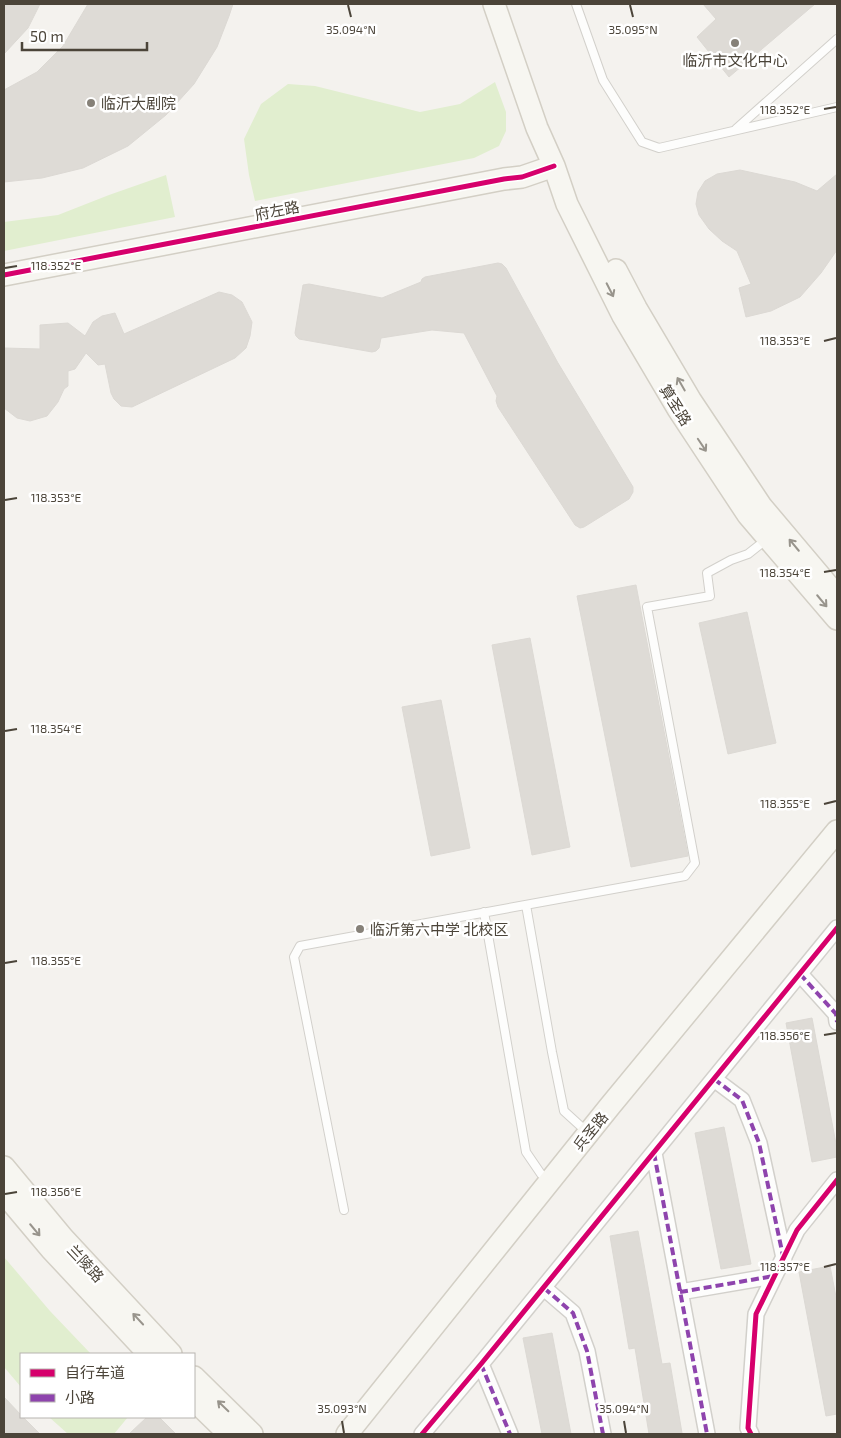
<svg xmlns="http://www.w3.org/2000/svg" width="841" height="1438" viewBox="0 0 841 1438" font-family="'Exo 2','Noto Sans SC',sans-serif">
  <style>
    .green { fill: #e1eecf }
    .building { fill: #dedbd6; stroke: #dcd9d4 }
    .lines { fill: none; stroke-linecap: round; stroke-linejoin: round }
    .lane-casing { stroke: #d2d0cb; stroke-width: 10 }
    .street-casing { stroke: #d2d0cb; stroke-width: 18 }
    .secondary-casing { stroke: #d3cfc5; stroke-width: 24 }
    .lane { stroke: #fdfdfc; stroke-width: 8 }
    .street { stroke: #fdfdfc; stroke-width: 15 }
    .secondary { stroke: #f7f6f1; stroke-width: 21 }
    .quiet { stroke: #8e44ad; stroke-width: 4; stroke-dasharray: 8 4; stroke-linecap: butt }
    .cycleway-casing { stroke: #fff; stroke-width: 8 }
    .cycleway { stroke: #d6006c; stroke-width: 5 }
    .oneway { stroke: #98948c }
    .ticks { fill: none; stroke: #4b4439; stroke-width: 2 }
    .poi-dot { fill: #868178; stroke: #fff; stroke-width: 2 }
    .labels { text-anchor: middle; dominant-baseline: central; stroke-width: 5; stroke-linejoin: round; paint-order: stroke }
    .poi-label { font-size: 15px; fill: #4b4439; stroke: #fff; text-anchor: start }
    .street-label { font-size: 15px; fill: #4b4439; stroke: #fff }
    .ticks-label { font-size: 12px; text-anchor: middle; fill: #4b4439; stroke: #fff; stroke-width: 5; stroke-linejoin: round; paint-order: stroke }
  </style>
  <rect width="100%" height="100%" fill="#f4f2ee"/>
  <path class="green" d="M495 82 506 112V131L499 146 474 158 255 201 249 175 244 139 261 104 288 84 315 86 420 112 460 104Z
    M166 175 175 217 4 251V222L58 215 109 195Z
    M4 1257 50 1311 91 1354H21V1387L4 1367Z
    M49 1417H128L114 1434H68Z"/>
  <path class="building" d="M4 4H40L28 28 4 54Z
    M88 4H233L229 16 217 47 194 84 166 115 128 146 83 168 42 178 4 182V90L37 72 63 46Z
    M703 4H815L729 77 697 37 716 19Z
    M740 170 795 182 817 191 837 174V250L821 273 800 297 771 311 746 317 739 288 751 284 737 251 722 241 709 229 699 215 696 204 698 192 705 181 717 174Z
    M498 263 502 264 506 268 558 363 633 487V492L629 499 584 527 580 528 575 525 498 407 496 401 497 396 464 333 432 330 381 338 379 348 376 351 372 352 299 339 296 336 295 333 303 285 309 284 382 298 421 282 422 279 425 277Z
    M219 292 232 295 242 302 252 322 250 336 246 348 235 358 132 407 121 406 114 399 111 393 105 364 98 365 86 353 75 369 68 371V386L64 389 58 402 47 416 30 421 17 418 4 408V348L40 349V325L68 323 85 336 93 322 102 316 115 313 124 334Z
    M636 585 688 856 631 867 577 596Z
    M747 612 776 743 728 754 699 623Z
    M530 638 570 847 532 855 492 645Z
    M441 700 470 848 431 856 402 707Z
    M812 1018 837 1149V1157L812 1162 786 1023Z
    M724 1127 751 1264 721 1269 695 1133Z
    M638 1231 662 1364 670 1363 682 1433 649 1434 635 1348 629 1349 610 1236Z
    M830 1266 837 1302V1414L826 1416 799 1272Z
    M552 1333 571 1434H542L523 1338Z
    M4 1397 21 1415V1417H23L40 1434H4Z
    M147 1417H159L176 1434H129Z"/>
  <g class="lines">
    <defs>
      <path id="lane" d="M576 4 603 80 642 142 659 148 837 107
        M736 129 837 39
        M526 905 552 1052 564 1111 587 1132
        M484 912 526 1152 541 1174 549 1181
        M344 1210 294 957 300 946 685 876 695 863 647 607 710 596 707 573 731 560 748 554 767 539"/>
      <path id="street" d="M800 974 836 1014 837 1022
        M714 1079 742 1100 759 1143 784 1258
        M654 1153 707 1434
        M544 1288 573 1313 587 1351 603 1434
        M680 1292 774 1276
        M481 1364 510 1434
        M422 1434 481 1364 837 928
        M751 1434 748 1428 756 1314 797 1230 837 1180"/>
      <path id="secondary" d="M494 4 537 128 554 166 567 204 623 316 678 409 748 515 837 619
        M616 270 636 308 691 401 761 506 837 596
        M4 275 504 179 522 177 554 166
        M4 1167 63 1238 171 1354
        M4 1193 51 1249 149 1354
        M194 1377 252 1434
        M194 1400 229 1434
        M347 1434 610 1106 837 831"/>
    </defs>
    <use href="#lane" class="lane-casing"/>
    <use href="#street" class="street-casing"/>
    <use href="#secondary" class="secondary-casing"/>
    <use href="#lane" class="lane"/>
    <use href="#street" class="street"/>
    <use href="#secondary" class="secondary"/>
    <path class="quiet" d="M800 974 836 1014 837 1022
      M714 1079 742 1100 759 1143 783 1256
      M654 1153 707 1434
      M544 1288 573 1313 587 1351 603 1434
      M680 1292 774 1276
      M481 1364 510 1434"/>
    <defs>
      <path id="cycleway" d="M4 275 504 179 522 177 554 166
        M422 1434 481 1364 837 928
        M751 1434 748 1428 756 1314 797 1230 837 1180"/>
    </defs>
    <use href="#cycleway" class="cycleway-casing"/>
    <use href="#cycleway" class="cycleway"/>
  </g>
  <defs><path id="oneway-shaft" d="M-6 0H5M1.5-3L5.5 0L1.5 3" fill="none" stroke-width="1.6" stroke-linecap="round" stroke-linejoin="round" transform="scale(1.25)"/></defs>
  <g class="oneway">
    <use href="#oneway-shaft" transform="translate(610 290) rotate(63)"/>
    <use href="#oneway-shaft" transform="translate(681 384) rotate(-120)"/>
    <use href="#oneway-shaft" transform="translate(702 445) rotate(56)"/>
    <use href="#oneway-shaft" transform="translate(794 545) rotate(-130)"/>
    <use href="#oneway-shaft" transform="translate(822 601) rotate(50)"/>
    <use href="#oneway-shaft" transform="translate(35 1230) rotate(50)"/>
    <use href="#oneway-shaft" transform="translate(138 1319) rotate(-133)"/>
    <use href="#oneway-shaft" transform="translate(223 1406) rotate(-136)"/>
  </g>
  <path class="ticks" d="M348 5 351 17M630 5 633 17M824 109 836 107M5 268 17 266M824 341 836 338M5 500 17 498M824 572 836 570M5 731 17 729M824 804 836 801M5 963 17 961M824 1035 836 1033M5 1194 17 1192M824 1267 836 1264M342 1421 344 1433M624 1421 626 1433"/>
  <g class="poi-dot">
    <circle cx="735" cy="43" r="5"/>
    <circle cx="91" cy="103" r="5"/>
    <circle cx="360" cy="929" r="5"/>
  </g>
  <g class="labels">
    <g class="poi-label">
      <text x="735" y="60" text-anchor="middle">临沂市文化中心</text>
      <text x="101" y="103">临沂大剧院</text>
      <text x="370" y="929">临沂第六中学 北校区</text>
    </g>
    <g class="street-label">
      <text transform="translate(277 210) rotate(-11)">府左路</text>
      <text transform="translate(676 405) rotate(58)">算圣路</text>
      <text transform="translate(590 1131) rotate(-51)">兵圣路</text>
      <text transform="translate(86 1263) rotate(47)">兰陵路</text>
    </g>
  </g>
  <g class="ticks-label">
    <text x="351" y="34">35.094°N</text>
    <text x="633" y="34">35.095°N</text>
    <text x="785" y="114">118.352°E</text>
    <text x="56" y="270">118.352°E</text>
    <text x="785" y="345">118.353°E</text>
    <text x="56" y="502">118.353°E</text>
    <text x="785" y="577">118.354°E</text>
    <text x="56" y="733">118.354°E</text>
    <text x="785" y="808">118.355°E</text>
    <text x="56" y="965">118.355°E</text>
    <text x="785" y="1040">118.356°E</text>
    <text x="56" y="1196">118.356°E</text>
    <text x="785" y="1271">118.357°E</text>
    <text x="342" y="1413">35.093°N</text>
    <text x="624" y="1413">35.094°N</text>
  </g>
  <rect width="841" height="1438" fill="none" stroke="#4b4439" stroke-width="10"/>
  <rect x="20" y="1353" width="175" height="65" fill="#ffffff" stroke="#b7b4b0"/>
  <rect x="30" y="1369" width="25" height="8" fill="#d6006c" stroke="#b7b4b0"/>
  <text x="65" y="1378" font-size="15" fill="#4b4439">自行车道</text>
  <rect x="30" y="1394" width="25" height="8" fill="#8e44ad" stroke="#b7b4b0"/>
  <text x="65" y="1403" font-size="15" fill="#4b4439">小路</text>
  <path d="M22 42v8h125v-8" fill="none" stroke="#4b4439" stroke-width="2.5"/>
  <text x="30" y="42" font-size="15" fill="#4b4439" stroke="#ffffff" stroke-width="4" paint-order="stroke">50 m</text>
</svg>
